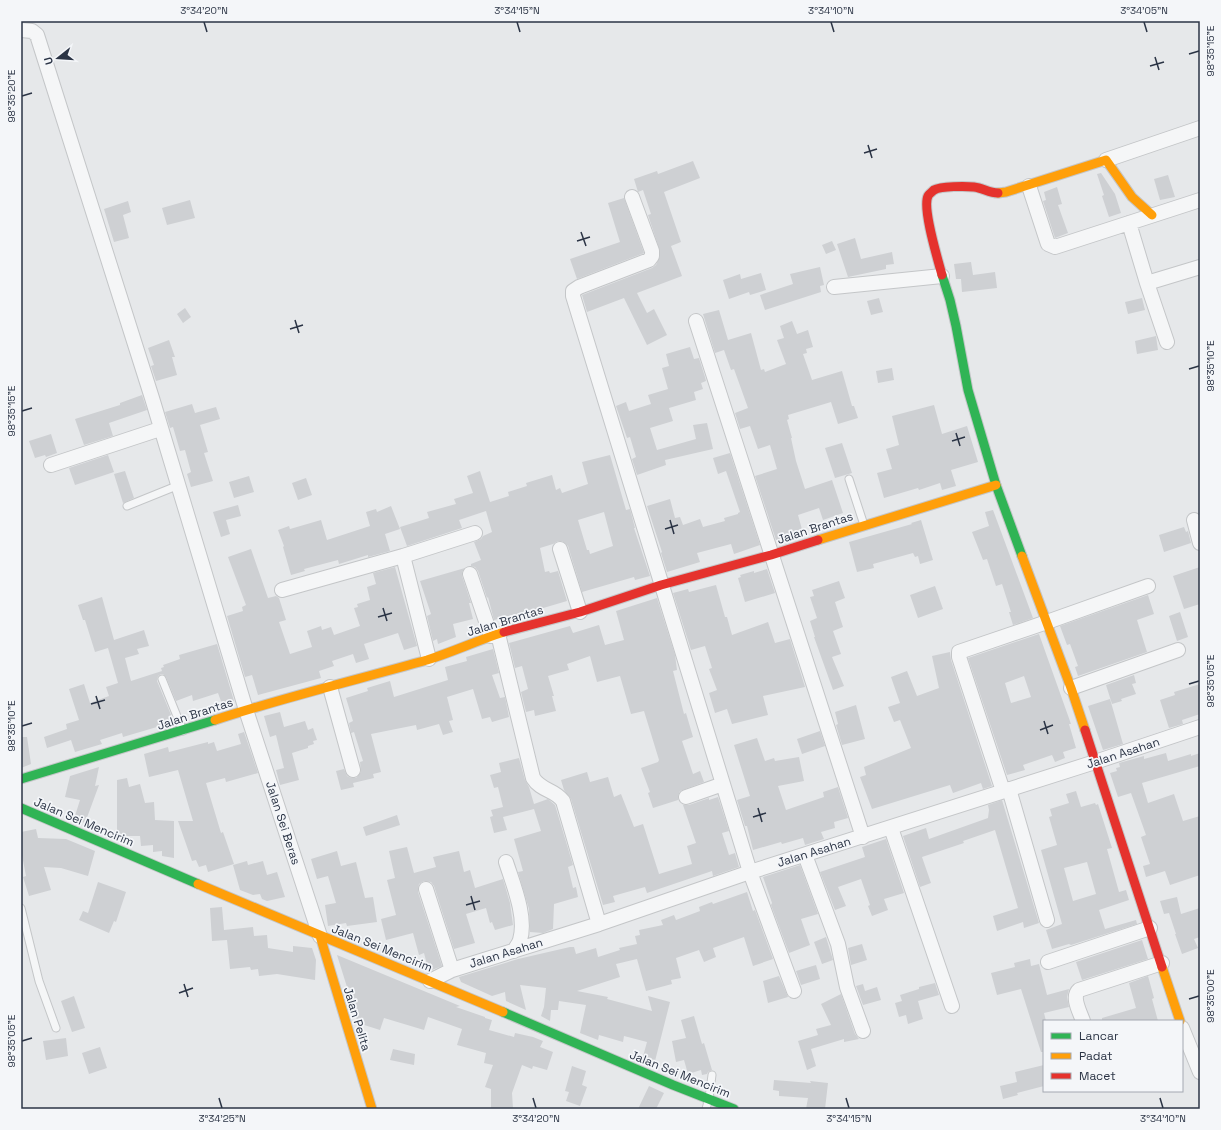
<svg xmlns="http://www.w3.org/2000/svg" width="1221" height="1130" viewBox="0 0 1221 1130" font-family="'Space Grotesk',sans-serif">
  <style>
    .building { fill: #ced0d3; fill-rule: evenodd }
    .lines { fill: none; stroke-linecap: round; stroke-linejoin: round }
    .lane-casing { stroke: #c4c6c8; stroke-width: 9 }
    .street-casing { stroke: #c4c6c8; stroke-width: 16 }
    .fast-casing { stroke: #c4c6c8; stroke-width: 11 }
    .slow-casing { stroke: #c4c6c8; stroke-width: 11 }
    .jam-casing { stroke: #c4c6c8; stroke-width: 11 }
    .lane { stroke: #f5f6f7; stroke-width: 7 }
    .street { stroke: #f5f6f7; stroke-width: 14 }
    .fast { stroke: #30b455; stroke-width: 9 }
    .slow { stroke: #ff9f0a; stroke-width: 9 }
    .jam { stroke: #e5322d; stroke-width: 9 }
    .ticks { fill: none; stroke: #2b3445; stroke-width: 1.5 }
    .labels { text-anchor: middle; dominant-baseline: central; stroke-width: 3.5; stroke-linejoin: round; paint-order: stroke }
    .street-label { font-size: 12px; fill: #2b3445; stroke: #f4f6f9 }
    .neatline { fill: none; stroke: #2b3445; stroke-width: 1.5 }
    .ticks-label { font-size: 10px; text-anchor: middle; fill: #2b3445 }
  </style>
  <rect width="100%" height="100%" fill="#e6e8ea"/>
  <path class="building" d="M693 161 700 178 664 192 681 242 671 246 682 276 637 293 647 313 654 309 667 335 647 345 624 298 587 312 582 295 652 268 656 265 660 256V251L648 215 651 214 643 190 638 192 634 179 657 171 658 174Z
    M1101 173 1115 194 1121 213 1109 217 1102 196 1104 195 1097 174Z
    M1168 175 1175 197 1160 200 1154 179Z
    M1057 187 1062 204 1058 205 1068 233 1055 238 1043 201 1046 200 1044 192Z
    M624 198 644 253 577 279 570 259 620 242 608 203Z
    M190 200 195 218 167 225 162 208Z
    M128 201 131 212 123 215 129 238 114 242 104 209Z
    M855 238 861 259 892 252 894 264 886 265V269L848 277 837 244Z
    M832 241 836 250 826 254 822 245Z
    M971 262 973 275 995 272 997 288 962 292 961 279H956L954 264Z
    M820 267 824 285 820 286 821 292 765 310 760 295 793 284 790 274Z
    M761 273 766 290 750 295 749 292 729 299 723 280 740 274 741 279Z
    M879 298 883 312 871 315 867 301Z
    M1142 298 1145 310 1128 314 1125 302Z
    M185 308 191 317 183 323 177 314Z
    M719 310 728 340 751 333 761 370 764 369 765 372 786 364 777 340 784 338 780 326 792 321 797 334 808 330 813 347 806 349 807 353 803 354 812 380 842 371 852 406H854L858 418 838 424 831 402 788 415 789 419 787 420 792 438H791L796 461 805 489 832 480 843 513 823 520 819 508 798 515 803 533 778 541 777 540H776L755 476 777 469 770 445 758 449 750 426 740 429 735 413 748 408 734 369 731 370 724 350 715 353 703 314Z
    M1156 336 1158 350 1137 354 1135 341Z
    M169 340 175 357H172L177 375 156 381 151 366 154 365 148 348Z
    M690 347 694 359 699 358 705 377 706 381 701 383 703 389 694 392 696 400 669 408 673 421 650 428 657 450 696 439 693 425 707 423 713 449 665 460 666 465 637 475 632 459 636 457 630 437 627 438 616 406 626 402 629 411 651 404 648 395 668 389 662 368 669 366 666 354Z
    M892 368 894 380 878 383 876 371Z
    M142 395 147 410 109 423 113 436 84 445 75 419 120 405V403Z
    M192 404 195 413 216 407 220 419 200 425 208 452 204 453 213 481 191 487 187 474 191 472 185 450 180 451 173 427 170 428 165 412Z
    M934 405 942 434 967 426 978 462 951 470 956 486 942 490 940 483 919 490 918 488 884 498 877 473 892 469 886 449 899 445 892 416Z
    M51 434 57 453 46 457 45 455 35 458 29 441Z
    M842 443 852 473 835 478 825 448Z
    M730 453 760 545 734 554 731 544 697 553 700 562 667 572 661 553 662 552 647 506 670 499 675 518 680 517 683 525 700 519 703 527 725 521 724 518 738 514V513L740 512 726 471 718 474 713 458Z
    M108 455 114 472 75 485 69 468Z
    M610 455 626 510 630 509 635 528H634L650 576 635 580 634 577 582 592 568 546 562 541H558L553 544 540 548 545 572 549 571 550 573 558 571 567 601 516 616V614L494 620 488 597 487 598 478 571 475 567 471 566V564L481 560 474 542 481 539 483 536 492 532 486 511 459 520 462 528 407 546 400 527 429 518 427 512 456 504 454 499 473 493 467 476 480 471 490 502 509 496 508 492 527 486 526 483 552 475 556 490 560 488 562 493 588 484 582 462ZM604 512 613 546 590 554 589 550H587L578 520Z
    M125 471 134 498 123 503 114 474Z
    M249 476 254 492 234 498 229 482Z
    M306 478 312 495 298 500 292 483Z
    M238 505 241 516 226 520 230 534 221 537 213 512Z
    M391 506 400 529 385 534 390 551 368 557V555L339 564 338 560 304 569 305 571 291 575 283 547 284 546 278 530 289 526 290 529 321 520 327 540 370 526 366 512 376 509 377 512Z
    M993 510 1033 618 1013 625 1009 612H1011L1002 584 996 586 987 559 983 560 972 532 989 526 985 512Z
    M921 520 933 560 920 564 918 556 915 557 913 553 873 564 874 568 857 572 849 542 912 524 911 523Z
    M1184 527 1186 532 1188 531 1191 543 1164 552 1159 535Z
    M251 549 268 598 276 596 279 598 286 620 279 622 290 654 312 647 307 631 321 626 322 630 331 627 334 635 360 626 354 608 358 607 357 604 370 600 367 587 376 584 373 573 395 567 417 646 404 650 398 633 364 644 369 659 356 663 353 654 332 661 334 666 319 671 321 678 258 695 252 675 245 677 227 616 243 611 242 607 246 605 228 557Z
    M1200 567V604L1184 609 1173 576Z
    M465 568 462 572V576L471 603H469L473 619 453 624 456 637 438 644 437 639 433 641 427 616 431 614 420 581Z
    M767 569 775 593 745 602 738 578 741 577 740 575 754 571V573Z
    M839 581 845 598 835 602 843 627 833 631 841 654 832 657 844 686 833 690 814 637H815L810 621 817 618 810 597 814 596 812 590Z
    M716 585 725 617H727L732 635 768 622 775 643 790 639 805 687 763 696 768 715 732 724 727 709 715 713 709 693 717 690 709 669 712 668 705 646 691 650 673 593 688 589 689 592Z
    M935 586 943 609 918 618 910 595Z
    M1148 595 1154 614 1137 620 1147 652 1078 676 1075 667 1078 666 1070 644 1067 645 1060 626Z
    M102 597 114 640 144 630 149 646 137 649 139 654 125 658 131 681 162 671 161 668 164 667 163 665 180 659 179 655 217 644 234 701 222 704 218 693 193 701 192 695 176 701 166 677 163 674H161L158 676 157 681 174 722 123 737 122 733 100 740 102 744 75 752 71 740 47 748 44 737 67 729 66 724 79 720 69 689 84 684 90 703 109 696 106 687 118 683 108 648 95 652 85 620H83L78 605Z
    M657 598 675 655 677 670 673 671 684 714 686 713 693 737 682 741 693 774 700 771 704 782 680 791 678 796V800L653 808 648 793 650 792 641 768 658 762 659 760 644 711 631 714 620 676 597 682 590 656 567 664 569 670 548 676 554 696H552L556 711 535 716 534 710 526 712 521 692 528 689 522 666 515 668 509 643 570 626 573 633 599 625 605 645 624 640 616 611Z
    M1180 612 1188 637 1177 641 1169 616Z
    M1039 634 1071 724H1069L1076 748 1063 752 1065 758 1055 762 1052 755 1023 765 1025 770 1007 775 968 658ZM1024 676 1031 697 1011 703 1005 683Z
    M493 649 499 673 492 675 500 698 505 697 509 717 492 722 490 717 482 719 473 689 447 697 453 720 449 721 453 732 443 735 439 724 417 730 416 725 371 734 381 772 373 774 374 778 353 783 354 787 341 790 336 771 344 769 347 776 351 778H356L361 772 360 762 363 761 354 732 351 733 349 723 353 721 346 698 368 691 367 688 390 681 394 697 448 680 445 667 467 661 466 657Z
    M950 652 951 660 992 786 983 789 981 783 953 793 950 785 872 809 860 777 866 775 864 767 911 748 900 720 894 722 888 707 900 703 891 677 907 671 917 696 939 688 932 656Z
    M1134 675 1136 683 1132 684 1136 694 1121 699 1122 701 1112 704 1106 685Z
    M1200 684V714L1182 720 1183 724 1169 728 1160 700 1175 695 1174 692Z
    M1110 699 1123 744 1103 750 1088 706Z
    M856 705 865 739 842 745 836 725 838 724 835 712Z
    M280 712 284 727 305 721 308 730 313 728 317 740 313 741 314 744 308 746V748L292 753 299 780 280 785 276 770 284 768 276 735 270 737 264 716Z
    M820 731 825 746 802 754 797 739Z
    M244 732 258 773 226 782 225 778 206 783 221 833 223 832 234 864 208 872 206 865 199 867 196 860 192 861 178 821H193L178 770 149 777 144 754 168 747 169 752 208 742V744L214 742 217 751 241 744 238 734Z
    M21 737H27L31 764 21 768Z
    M757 738 765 761 774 758 775 761 799 757 804 781 778 786 786 810 824 797 823 792 838 787 848 818 834 822 835 828 821 832 824 839 805 845 803 838 782 844 781 842 753 850 747 826H745L737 800 750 796 734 745Z
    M1166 753 1168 761 1191 754V756L1200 753V766L1142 783 1148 803 1174 794 1183 821 1200 816V875L1170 885 1165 871 1146 877 1143 866 1150 864 1141 837 1146 835 1131 793 1118 797 1110 773 1117 771 1116 768 1120 767 1119 763 1144 756V759Z
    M519 758 525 780 529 787 534 804 548 799 555 805 573 865 568 867 573 888 576 887 578 897 554 904 553 929 543 933 530 932 529 909 518 872 523 871 514 839 541 831 534 809 503 817 507 830 494 833 490 817 493 816 491 810 503 807 498 787 494 788 490 775 501 772 499 763Z
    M99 767 95 786 99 785 85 823 74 819 80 800 65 797 70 776Z
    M587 772 590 782 608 777 614 797 621 794 634 827 643 824 659 874 692 864 687 846 696 843 683 805H689L709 798V800L718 797 729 831 722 833 729 855 735 853 739 867 713 876 712 871 647 893 645 887 613 896 615 902 603 905 571 799 564 790 561 780Z
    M127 778 129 787 140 784 145 803 154 802 155 820 174 821V858L162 856V851L153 852V845L141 846 140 836H117V780Z
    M1076 791 1081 807 1095 803 1096 805 1098 804 1112 848 1107 849 1119 892 1126 890 1129 900 1099 910 1105 929 1136 920 1137 924 1071 945 1069 944 1052 949 1046 930 1062 924 1041 850 1057 845 1049 817 1052 816 1050 809 1069 803 1066 794ZM1087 862 1096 894 1073 901 1064 868Z
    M1002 800 1039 923 1024 928 1023 922 997 931 993 916 1018 908 995 830 963 841 964 843 922 857 931 883 920 887 903 836 926 828 929 839 988 818 989 810 988 805Z
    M397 815 400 825 366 836 363 827Z
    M36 829 38 838 66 839 95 851 88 876 61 868 44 867 51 890 29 896 23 877 26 876 21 850V832Z
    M886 839 904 893 884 899 888 910 872 916 868 906 870 905 861 879 838 887 846 906 835 910 820 872 865 857 862 847Z
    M407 847 414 873 436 867 433 857 459 851 464 872 470 870 475 888 503 879 510 903 513 925 495 930 492 922 490 923 486 908 466 914 475 943 454 949 434 886 431 882 424 881 419 884 418 888V892L442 966 432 970 428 968 424 953 419 955 413 933 386 940 381 919 396 915 387 880 395 878 389 851Z
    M337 851 341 866 356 862 365 898 373 897 377 922 347 926 346 923 328 926 325 905 336 903 328 876 317 879 311 859Z
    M247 861 248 865 263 861 267 875 277 872 285 897 267 901 262 899 260 894 253 895 240 890 233 865Z
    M800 865 818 914 801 919 810 945 789 953 771 905 772 903 763 877Z
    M98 882 126 892 116 922 114 921 109 933 79 920 83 911 88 913Z
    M747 892 753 911 755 910 773 959 753 966 744 937 713 948 716 957 704 962 699 950 676 958 681 978 671 980 672 984 646 991 637 959 616 964 620 977 577 991 608 997 607 999 652 1011 648 996 670 1002 654 1065 642 1060 647 1042 624 1036 623 1042 599 1035 598 1040 580 1033 586 1005 559 1001 558 1010H551L550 1021 541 1016 544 1007 546 988 520 985 526 1010 506 1001 505 992 492 996 461 982 459 977 518 959 570 947H574L576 954 596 948 598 957 620 950 619 948 637 944 635 936 640 935 639 930 663 925 661 920 674 915 676 920 700 911 699 907 712 902 713 904Z
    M1177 897 1181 914 1200 908V937L1194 939 1198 948 1182 954 1175 934H1176L1169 913 1164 914 1160 901Z
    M222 907 224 930 253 927 254 936 267 935 268 948 293 952V946L312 948 316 960 315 980 277 974 259 976 258 969 251 970 250 967 230 969 227 940 212 941 210 908Z
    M826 937 833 960 822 964 814 942Z
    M1142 940 1148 959 1082 980 1076 962Z
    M862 944 867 960 851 965 848 948Z
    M337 955 460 1006 456 1007 485 1017V1018L492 1020 489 1030 514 1037 515 1033 533 1037 543 1041 540 1047 553 1052 547 1070 533 1066 532 1069 522 1065 512 1093 513 1109H491V1089L485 1087 493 1065 484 1063 486 1053 457 1045 462 1029 428 1017 424 1030 384 1018 380 1030 358 1023 353 1008 356 1001 351 999 349 994 350 988 347 987Z
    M1030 959 1031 966 1039 964 1047 995 1069 989 1067 997 1069 1007 1044 1013 1046 1021H1044V1052H1041L1021 989 997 995 991 973 1015 967 1014 963Z
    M816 965 820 979 801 985 796 971Z
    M779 976 788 997 768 1003 763 981Z
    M1148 976 1154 998 1152 999 1158 1021H1102V1018L1136 1008 1129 983Z
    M935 983 939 995 918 1001 923 1019 908 1024 906 1015 899 1017 895 1003 902 1001 900 995 919 989V987Z
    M863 984 865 991 877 987 881 1000 863 1005 856 986Z
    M841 994 855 1034 859 1039 844 1042V1039L811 1049 816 1066 807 1070 798 1041 818 1035 816 1029 831 1025 821 1004Z
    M74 996 85 1028 72 1032 61 1001Z
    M694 1016 702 1044 704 1043 712 1070 708 1072 707 1074 702 1075 701 1070 688 1074 684 1060 676 1062 672 1041 686 1038 681 1020Z
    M66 1038 68 1056 46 1060 43 1041Z
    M100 1047 107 1068 89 1074 82 1053Z
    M393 1049 415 1054 414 1065 390 1060Z
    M1044 1065V1086L1017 1093 1018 1095 1003 1099 1000 1086 1017 1082 1015 1072Z
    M572 1066 586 1071 582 1085 587 1087 580 1106 566 1101 569 1092 565 1091Z
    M774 1080 811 1083 810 1081 828 1083 825 1109H806L808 1098 779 1096V1091L773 1090Z
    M649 1086 664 1093 656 1109H638Z"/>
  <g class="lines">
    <defs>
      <path id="lane" d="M849 479 864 525
        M127 506 179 485
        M162 679 183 731
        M21 908 39 981 56 1028
        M706 1109 709 1098 712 1075"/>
      <path id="street" d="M21 30 32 31 37 35 152 398 246 710 320 936
        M1106 160 1200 128
        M1029 186 1046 238 1048 244 1055 247 1200 200
        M632 197 652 251V256L649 260 579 287 573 291V296L750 872 794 991
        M1129 223 1147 283 1200 267
        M1147 283 1167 342
        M834 287 942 276
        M696 321 863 837
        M51 465 160 429
        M1194 520 1200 543
        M560 549 580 612
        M403 556 475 533
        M470 574 491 636
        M282 590 403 556 429 659
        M498 634 533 778C541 791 554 789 563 801L599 924
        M330 687 353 770
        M1071 688 1178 650
        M1009 789 1047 920
        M1003 791 959 657V652L1047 622 1148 586
        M686 797 723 784
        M891 828 952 1006
        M805 855 838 944 847 987 863 1031
        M506 862C513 884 527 917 520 940 519 944 516 947 514 951
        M426 889 452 970
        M1048 962 1150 928
        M430 981 452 970 599 924 750 872 1095 762 1200 727
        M1083 1021C1080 1012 1071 997 1079 990L1162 963
        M1182 1028 1200 1072"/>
      <path id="fast" d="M942 275 950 300 956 326 968 390 996 485 1022 556
        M21 779 215 720
        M21 808 198 884
        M503 1012 673 1085 734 1109"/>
      <path id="slow" d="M998 193 1006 192 1106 160 1132 197 1152 215
        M818 540 996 485
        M1022 556 1071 688 1085 730
        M215 720C285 697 356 680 427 660 453 652 478 640 504 632
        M198 884 503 1012
        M320 936 372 1109
        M1162 967 1180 1021"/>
      <path id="jam" d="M942 275C938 260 922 208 928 196 929 194 933 191 934 190 941 186 966 186 974 187 983 188 989 193 998 193
        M504 632 580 612 661 585 771 555 818 540
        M1085 730 1162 967"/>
    </defs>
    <use href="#lane" class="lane-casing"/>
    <use href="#street" class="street-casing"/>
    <use href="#fast" class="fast-casing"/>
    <use href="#slow" class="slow-casing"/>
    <use href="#jam" class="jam-casing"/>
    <use href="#lane" class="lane"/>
    <use href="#street" class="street"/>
    <use href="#fast" class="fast"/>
    <use href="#slow" class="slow"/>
    <use href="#jam" class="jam"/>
  </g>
  <path class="ticks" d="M204 22 207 32M517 22 520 32M831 22 834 32M1144 22 1147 32M1189 54 1199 51M1155 57 1159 70M1150 66 1164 62M22 96 32 93M868 145 872 158M864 153 877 149M581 232 586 246M577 241 590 237M295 320 299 333M290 329 303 325M1189 369 1199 366M22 411 32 408M956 433 960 446M952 441 965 437M670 520 674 534M665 529 678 525M383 608 387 621M378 617 392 613M1189 684 1199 681M96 696 100 709M91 704 105 700M1044 721 1048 734M22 726 32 723M1040 730 1053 725M758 808 762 822M753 817 766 813M471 896 475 910M466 905 480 901M184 984 188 997M179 993 193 988M1189 999 1199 996M22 1041 32 1038M219 1098 222 1108M533 1098 536 1108M846 1098 849 1108M1160 1098 1163 1108"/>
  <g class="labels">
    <g class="street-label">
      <text transform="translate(815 528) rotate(-18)">Jalan Brantas</text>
      <text transform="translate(505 621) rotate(-17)">Jalan Brantas</text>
      <text transform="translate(195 714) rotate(-18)">Jalan Brantas</text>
      <text transform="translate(1123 753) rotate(-18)">Jalan Asahan</text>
      <text transform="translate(84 822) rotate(23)">Jalan Sei Mencirim</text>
      <text transform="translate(283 823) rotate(72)">Jalan Sei Beras</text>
      <text transform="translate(814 852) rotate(-17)">Jalan Asahan</text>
      <text transform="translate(382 948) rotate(22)">Jalan Sei Mencirim</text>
      <text transform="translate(506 953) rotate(-17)">Jalan Asahan</text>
      <text transform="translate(357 1019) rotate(73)">Jalan Pelita</text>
      <text transform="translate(680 1074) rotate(22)">Jalan Sei Mencirim</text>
    </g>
  </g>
  <rect width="1221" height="1130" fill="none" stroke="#f4f6f9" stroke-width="44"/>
  <rect x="1043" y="1020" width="140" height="72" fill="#f4f6f9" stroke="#a4a8b1"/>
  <rect x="1051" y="1033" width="20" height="6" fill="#30b455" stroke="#a4a8b1"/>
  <text x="1079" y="1040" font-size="12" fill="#2b3445">Lancar</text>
  <rect x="1051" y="1053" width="20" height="6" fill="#ff9f0a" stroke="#a4a8b1"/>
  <text x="1079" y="1060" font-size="12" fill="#2b3445">Padat</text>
  <rect x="1051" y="1073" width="20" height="6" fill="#e5322d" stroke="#a4a8b1"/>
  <text x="1079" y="1080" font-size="12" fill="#2b3445">Macet</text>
  <g transform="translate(58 58) rotate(253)" stroke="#f4f6f9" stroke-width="3" paint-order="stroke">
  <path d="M0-3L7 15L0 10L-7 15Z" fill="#2b3445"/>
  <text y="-6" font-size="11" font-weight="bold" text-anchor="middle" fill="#2b3445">U</text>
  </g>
  <rect x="22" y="22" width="1177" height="1086" class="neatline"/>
  <g class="ticks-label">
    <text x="204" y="14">3°34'20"N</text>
    <text x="517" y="14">3°34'15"N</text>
    <text x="831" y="14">3°34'10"N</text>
    <text x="1144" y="14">3°34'05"N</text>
    <text transform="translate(1210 51) rotate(-90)" y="4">98°35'15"E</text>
    <text transform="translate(11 96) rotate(-90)" y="4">98°35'20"E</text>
    <text transform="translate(1210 366) rotate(-90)" y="4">98°35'10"E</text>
    <text transform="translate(11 411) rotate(-90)" y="4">98°35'15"E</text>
    <text transform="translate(1210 681) rotate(-90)" y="4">98°35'05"E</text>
    <text transform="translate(11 726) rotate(-90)" y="4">98°35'10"E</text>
    <text transform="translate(1210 996) rotate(-90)" y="4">98°35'00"E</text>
    <text transform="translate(11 1041) rotate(-90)" y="4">98°35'05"E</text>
    <text x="222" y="1122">3°34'25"N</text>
    <text x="536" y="1122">3°34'20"N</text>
    <text x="849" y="1122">3°34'15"N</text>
    <text x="1163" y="1122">3°34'10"N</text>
  </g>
</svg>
